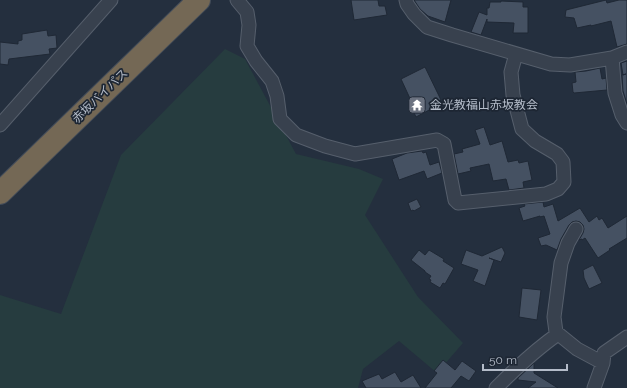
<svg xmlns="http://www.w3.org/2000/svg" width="627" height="388" viewBox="0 0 627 388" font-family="Raleway,'Noto Sans JP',sans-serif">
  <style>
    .green { fill: #263c3f }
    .building { fill: #455162; stroke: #1f2835 }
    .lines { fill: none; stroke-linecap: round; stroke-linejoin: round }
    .street-casing { stroke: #565f6c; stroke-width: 15 }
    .highway-casing { stroke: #434c59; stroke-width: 24 }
    .street { stroke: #38414e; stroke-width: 13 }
    .highway { stroke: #746855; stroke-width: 22 }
    .labels { text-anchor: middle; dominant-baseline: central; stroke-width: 3.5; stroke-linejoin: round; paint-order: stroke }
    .street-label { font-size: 12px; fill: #b4bcc9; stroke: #1d2633 }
    .poi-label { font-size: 12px; fill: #b4bcc9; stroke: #1d2633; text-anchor: start }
  </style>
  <rect width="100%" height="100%" fill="#242f3e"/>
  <path class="green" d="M225 49 245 59 296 154 359 169 383 179 365 215 418 297 463 343 437 373 399 341 363 369 358 388H0V295L61 314 121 155Z"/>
  <path class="building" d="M351 0H378L379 6H385L387 15 354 20Z
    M414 0H451L445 22 428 16 420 9Z
    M606 0 607 3 619 0H627V44L617 47 611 21 591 26V25L577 28 574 18 565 17 566 10Z
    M501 1 523 2V7H528V33H513L514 23 487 22V19L481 35 471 32 479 12 487 15V8H489L490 2H501Z
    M47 30 48 36 56 35 57 48 49 49 50 54 9 59 8 65 0 64V42L18 44V41L22 40V34Z
    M627 61V104L623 91 622 75 626 74 623 75 621 63Z
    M425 67 441 100 431 104 433 108 416 117 411 106 413 105 401 79Z
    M600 68 602 79 606 78 607 90 574 93 573 92 572 83 576 82 575 72 586 71Z
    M484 127 490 145 502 141 508 162 518 160 519 163 528 161 532 180 523 182 524 188 509 190 506 179 493 181 489 164 470 168 471 171 458 174 454 154 463 152 462 149 480 144 475 130Z
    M422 151 423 153 426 152 430 165 439 162 442 173 427 179 424 171 399 180 392 159 407 153Z
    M417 199 421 207 414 211 413 210 411 211 408 203Z
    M543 202 544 207 553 204 558 221 580 208 589 222 597 216 599 220 602 218 608 228 627 216V238L609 249 610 250 598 258 585 238 582 240V239L579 240 583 233 584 229 583 225 580 222 576 221 572 222 569 225 561 239 557 250 546 245 541 246 538 238 550 234 544 216 540 217V216L523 221 519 208 525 206 524 204Z
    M502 247 505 253 501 262 489 258 494 260 485 286 473 281 478 270 461 264 466 250 482 256Z
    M419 250 425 255 429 250 444 259 443 261 454 268 445 284 443 283 440 288 430 282 431 280 429 279 431 276 425 272V271L411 260Z
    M593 265 602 283 589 289 584 278 583 270Z
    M522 288 541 290 537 320 519 317Z
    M443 360 455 370 462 361 476 371 469 381 461 376 451 388H425L437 373 434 371Z
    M534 363V373L558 388H528L536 382 518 380V378Z
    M395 372 401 382 413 375 421 388H365H366L362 381 379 374 382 379Z"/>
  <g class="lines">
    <defs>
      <path id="street" d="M237 0 247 12 249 25 247 46 256 61 272 81 277 96 280 119 296 135 325 146 355 154 437 140 444 144 455 200 458 203 546 194 558 189 564 182 563 162 557 154 535 141 522 129 513 95 511 72 516 54
        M406 0 407 4 414 14 427 27 452 35 551 64 570 65 612 58 627 52
        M612 58 615 93 622 115 627 123
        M0 125 111 0
        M576 229 568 243 561 263 554 317 556 332 577 349 603 363
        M496 388C516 368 535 350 558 334
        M594 388 603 363 604 353 627 337"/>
      <path id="highway" d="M0 193 199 0"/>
    </defs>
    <use href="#street" class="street-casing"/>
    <use href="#highway" class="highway-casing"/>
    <use href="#street" class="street"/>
    <use href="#highway" class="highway"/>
  </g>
  <defs>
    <symbol id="temple-square" viewBox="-11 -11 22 22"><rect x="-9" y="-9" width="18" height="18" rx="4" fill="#6b7280" stroke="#1d2633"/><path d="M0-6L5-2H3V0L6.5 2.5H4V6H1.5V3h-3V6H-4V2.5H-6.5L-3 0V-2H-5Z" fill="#fff"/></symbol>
  </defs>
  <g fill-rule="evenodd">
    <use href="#temple-square" x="407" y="95" width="20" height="20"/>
  </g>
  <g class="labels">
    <g class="street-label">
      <text transform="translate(100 96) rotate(-44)">赤坂バイパス</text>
    </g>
    <g class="poi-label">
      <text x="430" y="105">金光教福山赤坂教会</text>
    </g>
  </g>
  <path d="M483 364v6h84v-6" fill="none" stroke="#b4bcc9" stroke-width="2"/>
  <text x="489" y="364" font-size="12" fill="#b4bcc9" stroke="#1d2633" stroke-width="3" paint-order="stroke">50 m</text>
</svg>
